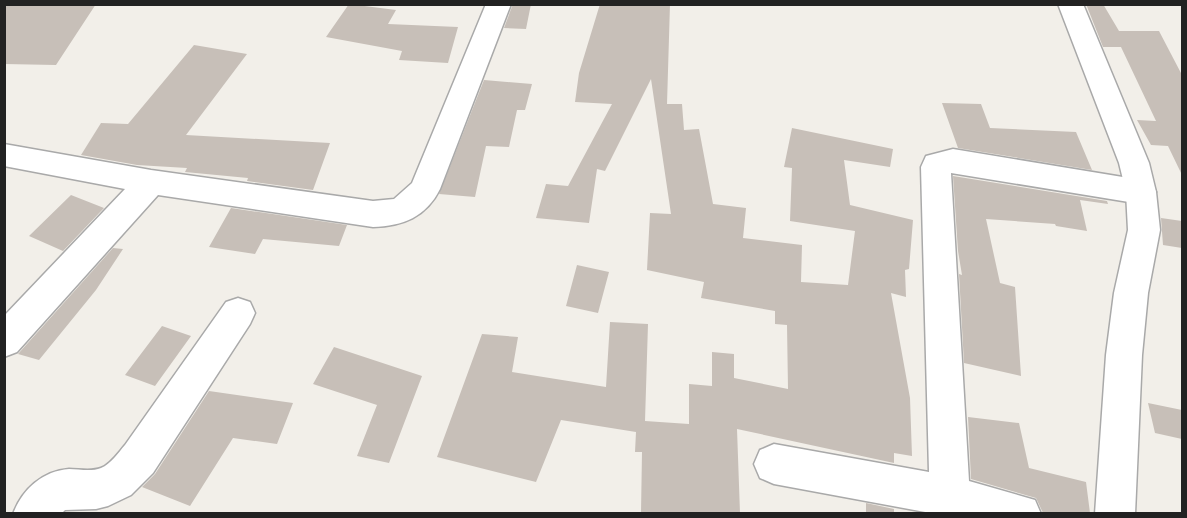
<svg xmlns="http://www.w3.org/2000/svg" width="1187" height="518" viewBox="0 0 1187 518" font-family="Raleway,sans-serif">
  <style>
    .building { fill: #c7bfb8 }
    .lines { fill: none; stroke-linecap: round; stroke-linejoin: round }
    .minor-casing { stroke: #a9a9a9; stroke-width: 3 }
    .tertiary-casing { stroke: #a9a9a9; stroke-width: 3 }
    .minor { fill: #fff; fill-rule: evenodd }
    .tertiary { fill: #fff; fill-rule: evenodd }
  </style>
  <rect width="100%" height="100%" fill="#f2efe9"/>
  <path class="building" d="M4 4H96L56 65 4 64Z
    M349 4 396 10 388 24 458 27 448 63 399 60 402 51 326 37Z
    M513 4H531L526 29 504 28Z
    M600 4H670L667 104H682L684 130 699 129 713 204 746 208 743 238 802 245 801 282 848 285 855 231 790 221 792 168 784 167 792 128 893 149 890 167 844 160 850 205 913 220 909 269 905 270 906 297 891 293 910 398 912 456 894 453V463L737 429 740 513H641L642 452H635L636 432 561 420 536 482 437 457 482 334 518 337 512 372 606 387 610 322 648 324 645 421 689 424V384L712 386V352L734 354V378L788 389 787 325 775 324V311L701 298 704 282 647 270 650 213 671 214 651 79 605 171 597 169 589 223 536 218 546 184 568 186 612 104 575 102 579 73Z
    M1086 4H1103L1119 31H1159L1182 75V175L1168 146 1151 145 1137 120 1156 121 1121 47H1103Z
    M194 45 247 54 186 135 330 143 313 190 247 181 248 178 185 172 187 168 137 165 81 155 101 123 128 124Z
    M484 80 532 84 525 110H517L509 147 486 146 475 197 439 194Z
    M942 103 981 104 990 128 1076 132 1092 170 958 148Z
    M953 176 1107 201 1108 204 1080 200 1087 231 1056 226 1055 224 986 219 1000 283 1015 287 1021 376 964 363 959 274 962 275 958 251Z
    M71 195 104 208 63 251 29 236Z
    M231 208 347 225 339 246 263 239 255 254 209 247Z
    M1161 218 1182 221V248L1163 245Z
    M113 248 123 249 96 290 39 360 18 354Z
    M577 265 609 272 598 313 566 306Z
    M162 326 191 336 155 386 125 375Z
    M334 347 422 376 389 463 357 456 377 405 313 384Z
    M209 391 293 403 277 444 233 438 190 506 142 487 155 474Z
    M1148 403 1182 410V439L1155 433Z
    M968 417 1019 423 1029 468 1086 482 1090 513H1043L1036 498 971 479Z
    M866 503 894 509V513H866Z"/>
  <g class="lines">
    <defs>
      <path id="minor" d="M486 4H511L440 189C426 217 403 226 373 227L158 195 17 352 4 357V316L125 189 4 166V144L151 170 373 201 394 199 412 183Z
        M953 149 1141 180 1152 183 1156 192 1152 201 1141 204 951 173 969 481 1035 500 1041 514H936L774 484 760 478 754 464 760 450 774 444 929 472 921 167 926 156Z
        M238 298 250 302 255 313 250 324 153 473 131 495 108 506 96 509 65 510 61 514H13C22 490 42 471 69 469 79 469 91 472 101 468 111 464 118 453 125 445L226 302Z"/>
      <path id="tertiary" d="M1058 4H1083L1149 163 1156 192 1160 230 1148 293 1142 355 1135 514H1095L1106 355 1114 293 1128 230 1126 192 1119 163Z"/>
    </defs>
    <use href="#minor" class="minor-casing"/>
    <use href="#tertiary" class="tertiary-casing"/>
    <use href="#minor" class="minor"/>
    <use href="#tertiary" class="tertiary"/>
  </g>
  <rect width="1187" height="518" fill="none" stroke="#222222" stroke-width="12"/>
</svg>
